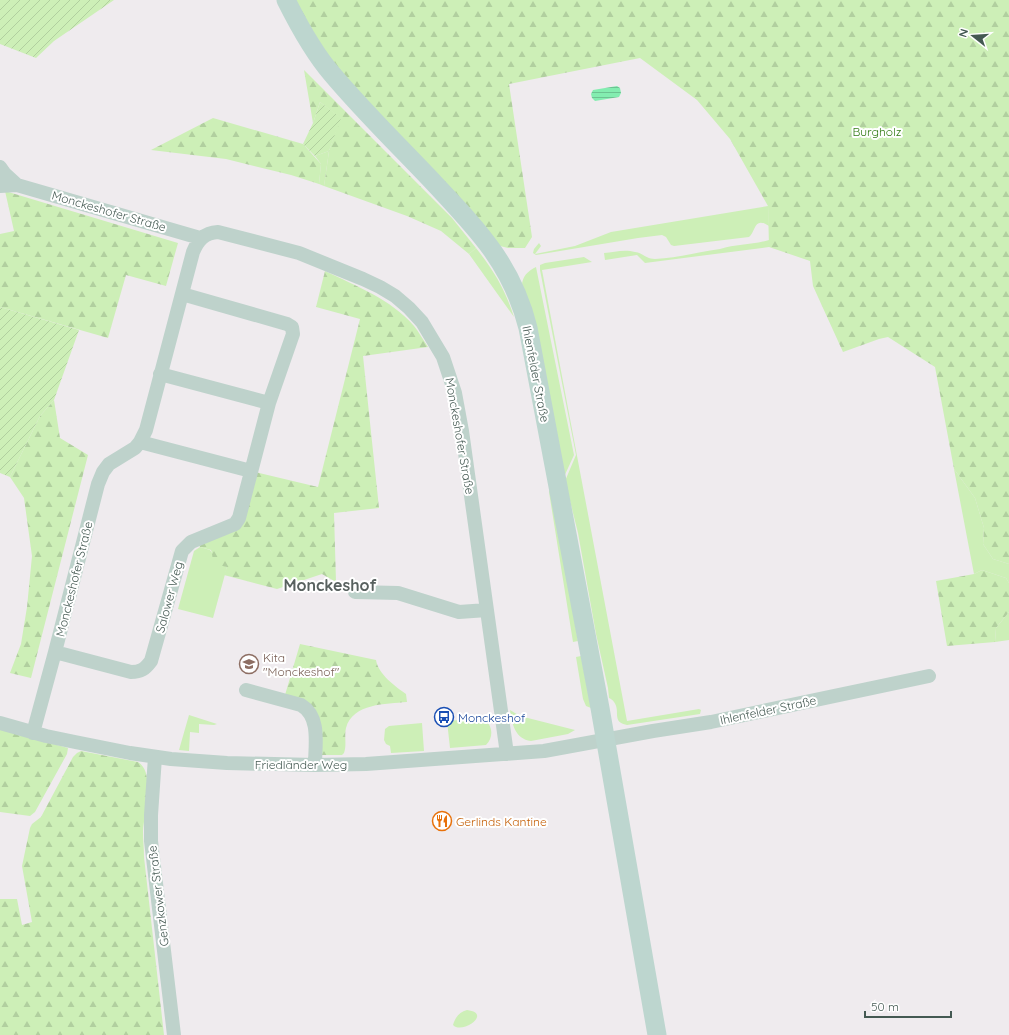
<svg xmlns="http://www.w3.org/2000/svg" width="1009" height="1035" viewBox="0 0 1009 1035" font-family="Quicksand,sans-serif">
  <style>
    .grass { fill: #cdefb7 }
    .forest { fill: url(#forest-firs) }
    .garden { fill: url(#garden-furrows) }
    .water { fill: url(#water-rules) }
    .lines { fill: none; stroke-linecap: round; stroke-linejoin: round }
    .minor { stroke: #bed2cb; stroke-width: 14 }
    .secondary { stroke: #bdd6cf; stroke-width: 19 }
    .labels { text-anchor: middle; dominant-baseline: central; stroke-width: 4; stroke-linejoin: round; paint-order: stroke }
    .park-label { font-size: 12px; fill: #317b14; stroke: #fff }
    .street-label { font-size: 12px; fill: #445952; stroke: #fff }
    .education-label { font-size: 12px; fill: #785e54; stroke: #fff; text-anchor: start }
    .transit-label { font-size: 12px; fill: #164399; stroke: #fff; text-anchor: start }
    .food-label { font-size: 12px; fill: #c56008; stroke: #fff; text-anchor: start }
    .district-label { font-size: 16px; font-weight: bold; fill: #58615f; stroke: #fff }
  </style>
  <defs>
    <pattern id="forest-firs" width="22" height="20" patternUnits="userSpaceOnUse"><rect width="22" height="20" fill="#cdefb7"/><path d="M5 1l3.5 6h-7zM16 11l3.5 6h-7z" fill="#b1cf9f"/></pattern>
    <pattern id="garden-furrows" width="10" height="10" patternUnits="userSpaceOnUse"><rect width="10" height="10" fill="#cdefb7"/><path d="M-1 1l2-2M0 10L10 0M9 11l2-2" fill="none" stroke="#b1cf9f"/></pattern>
    <pattern id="water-rules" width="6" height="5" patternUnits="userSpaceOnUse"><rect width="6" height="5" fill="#83edb0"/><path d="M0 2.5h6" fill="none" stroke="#6dc392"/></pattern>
  </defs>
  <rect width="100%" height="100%" fill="#efebee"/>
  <path class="grass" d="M329 151 324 186 319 184 321 164 315 156Z
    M768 206 769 226C754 216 756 231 749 237L674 246 671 245 666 237 662 235 638 238 536 255 533 253 534 249 539 243 541 246 535 254 575 246 611 232Z
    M769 240V247L645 263 637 255 605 260 604 253C614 252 625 249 635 252 643 253 646 259 655 259 676 258 699 252 720 249 736 244 753 245 769 240Z
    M476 248C494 271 505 289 514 317L469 254Z
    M584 257 592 262 542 270 627 721 699 709 701 710 700 714 627 725C611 722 621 711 614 702 613 700 611 699 609 698L608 688 596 634 578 533 565 481 576 455 540 270V265L545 263Z
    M536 267 574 455 563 479 522 286C522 276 528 271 536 267Z
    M954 469 975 498 984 528 983 544 993 559 1009 564V583L1006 578 982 570 974 574Z
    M550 479 578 641 573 642 549 492Z
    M200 547 210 550 214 556 213 560 227 567 213 618 178 609 194 551Z
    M1009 612V640L995 642 996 628Z
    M581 656 591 708 586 706 583 699 576 657Z
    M510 710 520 716 575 730 568 734 531 741C515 739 512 724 510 710Z
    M189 715 217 724 214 725 199 724V733L190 732 189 751 179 750Z
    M483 718C493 725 494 737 486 745L450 748 447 721Z
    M422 723 424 751 391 753 390 746 386 744 384 740 385 729 389 726Z
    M467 1010C493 1013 462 1035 453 1025 455 1018 459 1012 467 1010Z"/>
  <path class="forest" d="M293 0H1009V564L993 559 983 544 984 528 975 498 954 469 935 367 888 337 879 339 843 352 813 286 810 261 769 247 768 206 730 139 697 100 640 58 509 84 532 237 525 248H508L496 245 336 69Z
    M304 70 452 218 476 248 469 254 441 231 407 216 324 186 329 151 340 118 320 102 313 123Z
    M213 118 303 144 321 164 319 184 291 175 226 159 151 150Z
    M5 191 178 243 166 286 126 275 108 338 0 307V234L14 231Z
    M325 271C356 286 391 299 414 326 419 332 423 340 428 347L363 356 379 508 334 513 336 582 322 574 277 589 224 575 227 567 214 564C212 559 213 556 211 550L200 547 198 543 237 527 255 472 318 487 360 319 316 307Z
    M54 400 60 438 88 455 31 678 10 673 21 644 27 607 32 556 24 498 10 477 40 416Z
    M982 570 1006 578 1009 583V612L996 628 995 642 947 646 936 581 974 574Z
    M300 644 376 660C378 674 396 687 406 694L407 702C386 704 353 703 346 728 344 736 347 745 344 753L342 755H320L319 724 285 695Z
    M0 729 68 748 67 754 35 812 30 816 0 812Z
    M81 751 138 762C156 773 144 814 143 831 143 840 144 848 144 857L164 1035H0V899H17L22 925 32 922 22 866 30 828 32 824 41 817 73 757 77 753Z"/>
  <path class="garden" d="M0 0H114L54 41 36 58 0 44Z
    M320 102 341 118 329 151 315 156 303 144 313 123Z
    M0 307 79 330 54 400 40 416 10 477 0 473Z"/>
  <path class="water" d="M617 86 620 88 621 93 619 97 595 101 592 98 591 94 593 90Z"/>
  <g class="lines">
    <path class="minor" d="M0 167 5 174 17 185
      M0 186 17 185 200 238
      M160 374 269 403
      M140 442 251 471
      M355 592 398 593 459 612 487 610
      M55 652 131 672C141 672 145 669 151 661L182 551 191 542 235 524 239 518 269 403 293 334 292 327 287 324 182 294
      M246 690 301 705C321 717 315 745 315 765
      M0 723 46 736 75 742 130 753 171 759 227 763 315 765 366 764 544 751 653 731 711 722 929 676
      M33 733 55 652 98 484 103 472 109 464 135 448 140 442 146 430 193 252C198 240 204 233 218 232L299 253 363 279 380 287 395 296 409 308 422 322 443 357 455 393 462 431 507 754
      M155 757 151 815V841L174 1035"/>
    <path class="secondary" d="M286 0C299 26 313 52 332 74 364 112 400 147 434 183 477 229 512 264 528 328L600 708 657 1035"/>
  </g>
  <defs>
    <symbol id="school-ring" viewBox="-11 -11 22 22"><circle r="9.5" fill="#fff" stroke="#8d6e63" stroke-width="1.5"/><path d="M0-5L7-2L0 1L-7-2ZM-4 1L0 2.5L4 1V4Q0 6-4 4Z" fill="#8d6e63"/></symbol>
    <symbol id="bus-ring" viewBox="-11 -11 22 22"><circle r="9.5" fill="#fff" stroke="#1a4fb4" stroke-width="1.5"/><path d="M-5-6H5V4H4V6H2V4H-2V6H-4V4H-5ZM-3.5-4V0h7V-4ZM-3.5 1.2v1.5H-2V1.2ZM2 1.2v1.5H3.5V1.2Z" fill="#1a4fb4"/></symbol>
    <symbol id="restaurant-ring" viewBox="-11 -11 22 22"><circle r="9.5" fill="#fff" stroke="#e8710a" stroke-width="1.5"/><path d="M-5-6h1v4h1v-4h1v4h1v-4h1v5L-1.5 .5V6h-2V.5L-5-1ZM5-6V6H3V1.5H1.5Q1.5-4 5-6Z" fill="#e8710a"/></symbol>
  </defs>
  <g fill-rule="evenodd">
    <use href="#school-ring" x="238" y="653" width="22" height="22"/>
    <use href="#bus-ring" x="433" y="706" width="22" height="22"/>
    <use href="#restaurant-ring" x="431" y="810" width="22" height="22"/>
  </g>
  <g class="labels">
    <g class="park-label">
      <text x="877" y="131">Burgholz</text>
    </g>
    <g class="street-label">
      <text transform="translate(109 211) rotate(16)">Monckeshofer Straße</text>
      <text transform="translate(536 374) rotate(79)">Ihlenfelder Straße</text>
      <text transform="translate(460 436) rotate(80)">Monckeshofer Straße</text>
      <text transform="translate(74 579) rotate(-76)">Monckeshofer Straße</text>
      <text transform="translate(169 597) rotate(-75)">Salower Weg</text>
      <text transform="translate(768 710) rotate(-12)">Ihlenfelder Straße</text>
      <text x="301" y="764">Friedländer Weg</text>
      <text transform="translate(158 896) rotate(-97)">Genzkower Straße</text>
    </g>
    <g class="education-label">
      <text x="263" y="657">Kita<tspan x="263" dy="14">"Monckeshof"</tspan></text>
    </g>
    <g class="transit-label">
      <text x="458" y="717">Monckeshof</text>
    </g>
    <g class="food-label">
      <text x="456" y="821">Gerlinds Kantine</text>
    </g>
    <g class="district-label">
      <text x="330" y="585">Monckeshof</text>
    </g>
  </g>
  <g transform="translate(973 36) rotate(287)" stroke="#ffffff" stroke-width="3" paint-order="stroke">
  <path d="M0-3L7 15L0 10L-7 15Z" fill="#445952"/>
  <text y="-6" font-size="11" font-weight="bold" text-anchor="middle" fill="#445952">N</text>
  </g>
  <path d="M865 1011v6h86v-6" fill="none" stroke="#445952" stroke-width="2"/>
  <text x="871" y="1011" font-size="12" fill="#445952" stroke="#ffffff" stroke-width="3" paint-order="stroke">50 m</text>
</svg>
